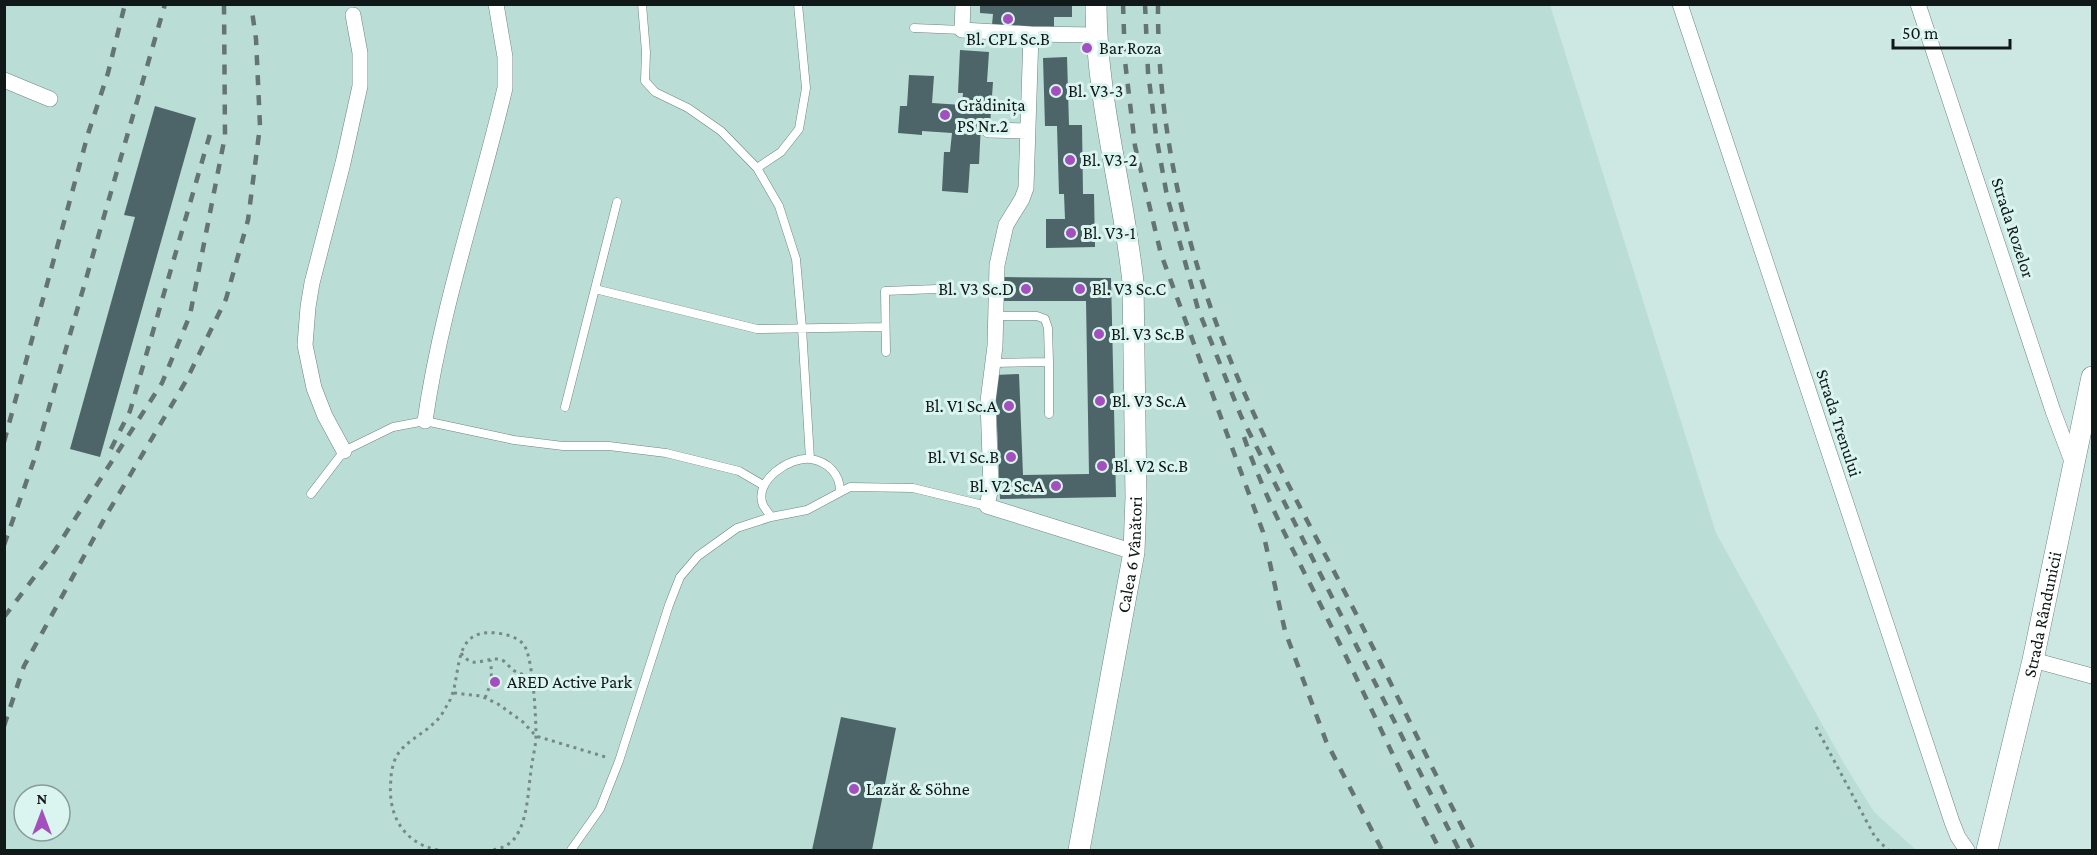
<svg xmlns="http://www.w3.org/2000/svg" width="2097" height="855" viewBox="0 0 2097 855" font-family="'Crimson Pro',serif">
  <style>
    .built { fill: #baddd6; fill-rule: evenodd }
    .building { fill: #4d6468 }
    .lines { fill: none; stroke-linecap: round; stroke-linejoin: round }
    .lane-casing { stroke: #6e8580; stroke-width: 9 }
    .street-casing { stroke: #6e8580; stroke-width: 16 }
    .secondary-casing { stroke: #6e8580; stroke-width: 22 }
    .path { stroke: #768985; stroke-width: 3; stroke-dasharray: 3 4.5; stroke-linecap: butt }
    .lane { stroke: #fff; stroke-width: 8 }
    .street { stroke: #fff; stroke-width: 15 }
    .secondary { stroke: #fff; stroke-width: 21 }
    .rail { stroke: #647471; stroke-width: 4.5; stroke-dasharray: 10 10; stroke-linecap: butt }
    .poi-dot { fill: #a44fbe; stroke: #daf4ef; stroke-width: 2 }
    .labels { text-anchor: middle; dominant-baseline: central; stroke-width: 6; stroke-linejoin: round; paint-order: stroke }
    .poi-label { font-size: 18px; fill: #101917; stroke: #daf4ef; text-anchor: start }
    .street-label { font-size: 18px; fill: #101917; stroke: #daf4ef }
  </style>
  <rect width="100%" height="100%" fill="#cde7e2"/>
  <path class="built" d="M5 4 1550 5 1716 533 1843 762 1874 812 1916 850H5ZM24 795H60V831H24Z"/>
  <path class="building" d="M980 4H1072V17H1054V27L992 25 993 14 980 13Z
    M960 50 989 52 987 82H993L990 125 981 124 979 164H970L968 193 942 191 944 152H950L952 133 922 131V135L898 133 900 106H907L909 75 934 76 932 103 962 105 963 93H958Z
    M1067 57 1069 125H1082L1083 194H1094L1095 247 1046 248V219H1065L1064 194H1059L1057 126H1045L1043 58Z
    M155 106 196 118 100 457 70 449 135 217 124 215Z
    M1002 277 1111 278 1116 497 1000 499 995 375 1019 374 1023 475 1089 474 1086 301H1002Z
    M841 717 896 728 872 850H812Z"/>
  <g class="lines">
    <defs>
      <path id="lane" d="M642 4 646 52 645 81 655 92 688 108 721 131 757 168 779 206 796 259 802 328 810 459
        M914 28 962 30
        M757 168 781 152 799 129 806 88 798 4
        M595 289 757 329 885 327
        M996 316H1037L1045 319 1048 328 1049 362
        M886 352 885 291 937 289
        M992 363 1049 362V414
        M565 407 617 202
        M311 494 344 451 393 427 425 421 514 440 563 446H609L666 453 739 471 763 485
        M771 517C769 513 765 509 763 505 753 481 790 456 811 459 828 462 840 474 840 491
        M571 850 600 809 619 761 669 605 680 577 698 556 737 528 771 517 807 510 850 487 913 488 987 506"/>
      <path id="street" d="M963 4 962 30 1031 34 1096 35
        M1680 4 1952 822 1958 837 1967 850
        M1918 4 2053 411 2073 464
        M1031 34 1026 188 1022 199 1006 225 997 265 995 346 988 401 991 487 987 506 1134 552
        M4 80 50 99
        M989 130 1027 131
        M425 421C441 308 479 199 505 88V57L496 4
        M344 451 325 416 314 388 305 345 308 307 312 283 343 163 360 86V53L353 15
        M2033 660 2092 676"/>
      <g id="secondary">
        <path id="s1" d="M1079 850 1134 552 1136 497 1133 282C1123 189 1096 98 1096 4"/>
        <path id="s2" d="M1987 850 2033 660 2092 377"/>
      </g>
    </defs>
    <use href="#lane" class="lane-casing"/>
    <use href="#street" class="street-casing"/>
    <use href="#secondary" class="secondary-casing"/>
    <path class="path" d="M461 653C473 670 483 658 497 659 505 659 508 666 513 670 519 674 525 675 531 676
      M454 693 481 696 498 704 523 722 536 736 609 758
      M485 698C491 684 493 676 490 660
      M1816 727 1875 837 1888 850
      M438 850C402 843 387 813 391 779 391 772 393 764 396 757 405 741 424 734 436 721 442 716 445 708 449 702 463 676 450 628 496 633 506 634 518 637 524 645 533 658 536 717 536 735 536 747 532 759 531 771 528 790 528 815 518 833 513 843 504 848 493 850"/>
    <use href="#lane" class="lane"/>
    <use href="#street" class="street"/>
    <use href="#secondary" class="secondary"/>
    <path class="rail" d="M1123 4 1125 61 1135 146 1161 254 1263 532 1285 631 1326 741 1382 850
      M1145 4 1148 72 1156 135 1167 196 1198 309 1241 416 1459 850
      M1158 4C1157 145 1194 285 1253 412 1283 478 1318 540 1351 604 1393 686 1432 769 1474 850
      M1244 437C1266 503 1302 566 1332 628 1369 702 1402 777 1440 850
      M4 442 88 134 108 73 125 4
      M111 449 130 411 210 134
      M4 545 34 460 165 4
      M4 617 55 550 162 383 190 315 225 136 224 4
      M4 726 24 666 107 514 186 381 226 299 248 220 260 126 256 39 251 4"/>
  </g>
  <g class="poi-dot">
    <circle cx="1008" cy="19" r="6"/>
    <circle cx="1087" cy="48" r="6"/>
    <circle cx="1056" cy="91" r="6"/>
    <circle cx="945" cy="115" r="6"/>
    <circle cx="1070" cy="160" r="6"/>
    <circle cx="1071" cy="233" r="6"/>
    <circle cx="1026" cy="289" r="6"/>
    <circle cx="1080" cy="289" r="6"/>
    <circle cx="1099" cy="334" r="6"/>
    <circle cx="1100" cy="401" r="6"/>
    <circle cx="1009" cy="406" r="6"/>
    <circle cx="1011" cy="457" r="6"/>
    <circle cx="1102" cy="466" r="6"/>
    <circle cx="1056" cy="486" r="6"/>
    <circle cx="495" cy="682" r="6"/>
    <circle cx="854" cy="789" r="6"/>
  </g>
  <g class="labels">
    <g class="poi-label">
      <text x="1008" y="39" text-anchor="middle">Bl. CPL Sc.B</text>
      <text x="1099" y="48">Bar Roza</text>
      <text x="1068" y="91">Bl. V3-3</text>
      <text x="957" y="105">Grădinița<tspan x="957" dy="21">PS Nr.2</tspan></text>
      <text x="1082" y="160">Bl. V3-2</text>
      <text x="1083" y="233">Bl. V3-1</text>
      <text x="1014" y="289" text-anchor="end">Bl. V3 Sc.D</text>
      <text x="1092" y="289">Bl. V3 Sc.C</text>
      <text x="1111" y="334">Bl. V3 Sc.B</text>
      <text x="1112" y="401">Bl. V3 Sc.A</text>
      <text x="997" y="406" text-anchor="end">Bl. V1 Sc.A</text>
      <text x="999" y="457" text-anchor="end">Bl. V1 Sc.B</text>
      <text x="1114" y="466">Bl. V2 Sc.B</text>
      <text x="1044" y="486" text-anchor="end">Bl. V2 Sc.A</text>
      <text x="507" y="682">ARED Active Park</text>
      <text x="866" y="789">Lazăr &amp; Söhne</text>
    </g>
    <g class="street-label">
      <text transform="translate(2013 228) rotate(72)">Strada Rozelor</text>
      <text transform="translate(1839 423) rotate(72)">Strada Trenului</text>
      <text stroke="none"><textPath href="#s1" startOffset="300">Calea 6 Vânători</textPath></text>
      <text stroke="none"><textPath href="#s2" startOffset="242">Strada Rândunicii</textPath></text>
    </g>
  </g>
  <rect width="2097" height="855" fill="none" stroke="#101917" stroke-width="12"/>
  <g transform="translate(42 813)"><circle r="28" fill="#daf4ef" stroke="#899c99" stroke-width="1.5"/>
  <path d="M0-4.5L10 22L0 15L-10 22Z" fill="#a44fbe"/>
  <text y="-9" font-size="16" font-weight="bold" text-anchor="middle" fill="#101917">N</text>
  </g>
  <path d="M1893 39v9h117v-9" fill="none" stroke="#101917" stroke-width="3"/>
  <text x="1902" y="39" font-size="18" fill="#101917" stroke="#daf4ef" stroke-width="4.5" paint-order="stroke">50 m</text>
</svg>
